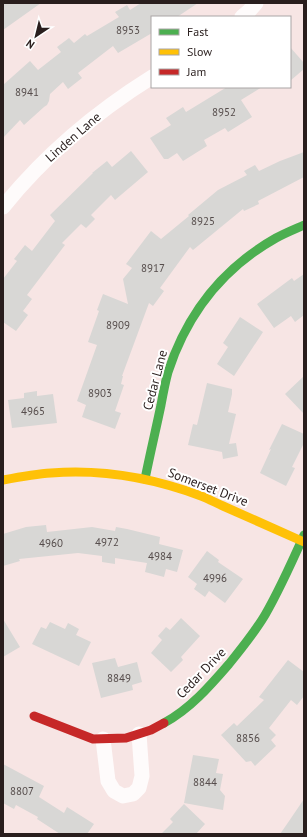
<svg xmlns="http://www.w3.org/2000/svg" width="307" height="837" viewBox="0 0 307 837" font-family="'PT Sans',sans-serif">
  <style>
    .building { fill: #d8d7d5 }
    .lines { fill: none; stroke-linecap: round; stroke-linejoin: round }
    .street { stroke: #fefbfb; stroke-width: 15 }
    .fast { stroke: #4caf50; stroke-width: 9 }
    .slow { stroke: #ffc107; stroke-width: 9 }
    .jam { stroke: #c62828; stroke-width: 9 }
    .labels { text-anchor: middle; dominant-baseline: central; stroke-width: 4; stroke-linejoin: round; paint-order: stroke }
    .number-label { font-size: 11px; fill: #554c4b }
    .street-label { font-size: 13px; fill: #291e1d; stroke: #fff }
  </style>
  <rect width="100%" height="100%" fill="#f7e5e4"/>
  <path class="building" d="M3 3H41L3 30Z
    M141 3H198L177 17H152V33L118 53 113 46 78 73 82 78 68 89 63 82 50 94 49 101 47 105 44 107 24 125 20 120 3 138V85L30 61 38 70 61 52 57 47 69 38 74 43 85 34 87 36 119 17 115 12 127 5 130 10Z
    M290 47 304 63V69L290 81Z
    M227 87H262L241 100 252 117 228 132 225 128 204 140 207 146 183 161 177 153 168 159H164L150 138 171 125 166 118 183 107 186 112Z
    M131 151 148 172 115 200 111 195 91 215 95 219 86 228 81 224 62 243 65 245 27 295 32 299 23 311 28 315 16 331 3 322V279L17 261 14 259 25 245 32 251 55 221 50 215 93 173H92L107 161 112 167Z
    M304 152V177L258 201 259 204 244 211 243 209 193 250 190 247 160 288 164 291 153 306 149 303 122 376H123L121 384 124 385 115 411 121 413 115 429 82 417 86 405 77 401 97 345 88 342 99 311 97 310 103 294 128 304 123 279 132 268 126 264 151 231 161 239 189 216 188 215 218 190 247 175 244 171 255 165 259 171 280 161Z
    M304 274V315L295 322 291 316 274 328 257 304 292 278 294 281Z
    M240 317 263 332 234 376 217 364 228 347 223 343Z
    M304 376V414L285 394Z
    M207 383 232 389V394L228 412 236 414 229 444 236 443 238 456 223 459 222 452 188 445 193 424 197 425Z
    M37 391V396L53 394 57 423 12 428 8 400 24 398V393Z
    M282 424 304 434V443L292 467 295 468 286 486 260 473 271 449 269 450Z
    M46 525 47 532 92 527 115 531 116 527 127 529 160 537 159 544 183 550 177 572 166 569 164 577 145 572 147 563 115 558V564L102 562V556L78 553 19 559 20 561 3 566V534L26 527Z
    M207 551 219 560 218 562 243 579 225 603 209 591 205 597 194 589 197 584 188 577Z
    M181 618 200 636 181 657 183 660 171 672 151 653 162 640 158 636 166 627 170 630Z
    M3 619 20 647 3 657Z
    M50 622 65 629 68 623 79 629 76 635 91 642 79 666 32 644 41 627 46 629Z
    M115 658 118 667 137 662 142 682 132 685 133 690 101 698 92 663Z
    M288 660 304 672V696L297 705 291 700 269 728 276 735 271 740 276 746 255 766 251 761 246 762 221 735 234 723 237 726 264 700 259 697Z
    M193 755 219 759 216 773 223 774 220 790 225 796 223 810 184 803Z
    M3 764 44 786 39 797 64 813 67 807 94 824 87 834H60L37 819 38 817 16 805 14 809 3 803Z
    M304 799V834H280L287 824Z
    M184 804 205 824 196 834H161L173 822 170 819Z"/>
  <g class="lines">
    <path class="street" d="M242 17 249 11 256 3
      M3 207C45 155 96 112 152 77
      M103 739 108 781 114 791 123 796 133 794 139 788 142 776 139 734"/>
    <path class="fast" d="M145 479C150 454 156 429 161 405 163 394 165 383 168 372 187 314 223 268 276 238 285 233 295 229 304 225
      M164 723C190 709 210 686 229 664 242 648 255 632 265 615 280 589 292 562 304 535"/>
    <path class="slow" d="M3 480C19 477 35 474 51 473 102 469 153 478 201 496 209 499 216 503 223 506 250 518 277 530 304 542"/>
    <path class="jam" d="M34 716 93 739 126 738 151 730 164 723"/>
  </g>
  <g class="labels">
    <g class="number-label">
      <text x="128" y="30">8953</text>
      <text x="27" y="92">8941</text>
      <text x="224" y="112">8952</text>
      <text x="203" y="221">8925</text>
      <text x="153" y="268">8917</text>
      <text x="118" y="325">8909</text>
      <text x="100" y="393">8903</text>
      <text x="33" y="411">4965</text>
      <text x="107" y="542">4972</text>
      <text x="51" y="543">4960</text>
      <text x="160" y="556">4984</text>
      <text x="215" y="578">4996</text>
      <text x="119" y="678">8849</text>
      <text x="248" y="738">8856</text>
      <text x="205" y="782">8844</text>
      <text x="22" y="791">8807</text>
    </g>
    <g class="street-label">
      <text transform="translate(73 137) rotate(-41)">Linden Lane</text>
      <text transform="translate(155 380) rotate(-75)">Cedar Lane</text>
      <text transform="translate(208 487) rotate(21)">Somerset Drive</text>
      <text transform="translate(201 673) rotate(-46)">Cedar Drive</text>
    </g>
  </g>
  <rect width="307" height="837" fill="none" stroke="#291e1d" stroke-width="8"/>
  <rect x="151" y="16" width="140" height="72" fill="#ffffff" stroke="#a9a5a5"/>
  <rect x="159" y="29" width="20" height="6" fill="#4caf50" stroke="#a9a5a5"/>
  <text x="187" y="36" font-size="12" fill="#291e1d">Fast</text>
  <rect x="159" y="49" width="20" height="6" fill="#ffc107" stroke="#a9a5a5"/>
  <text x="187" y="56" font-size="12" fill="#291e1d">Slow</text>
  <rect x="159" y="69" width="20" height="6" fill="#c62828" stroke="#a9a5a5"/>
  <text x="187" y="76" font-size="12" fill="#291e1d">Jam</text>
  <g transform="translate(36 36) rotate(215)" stroke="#ffffff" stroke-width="3" paint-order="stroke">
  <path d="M0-3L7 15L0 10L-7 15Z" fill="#291e1d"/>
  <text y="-6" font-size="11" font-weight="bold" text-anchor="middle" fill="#291e1d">N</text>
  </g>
</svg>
